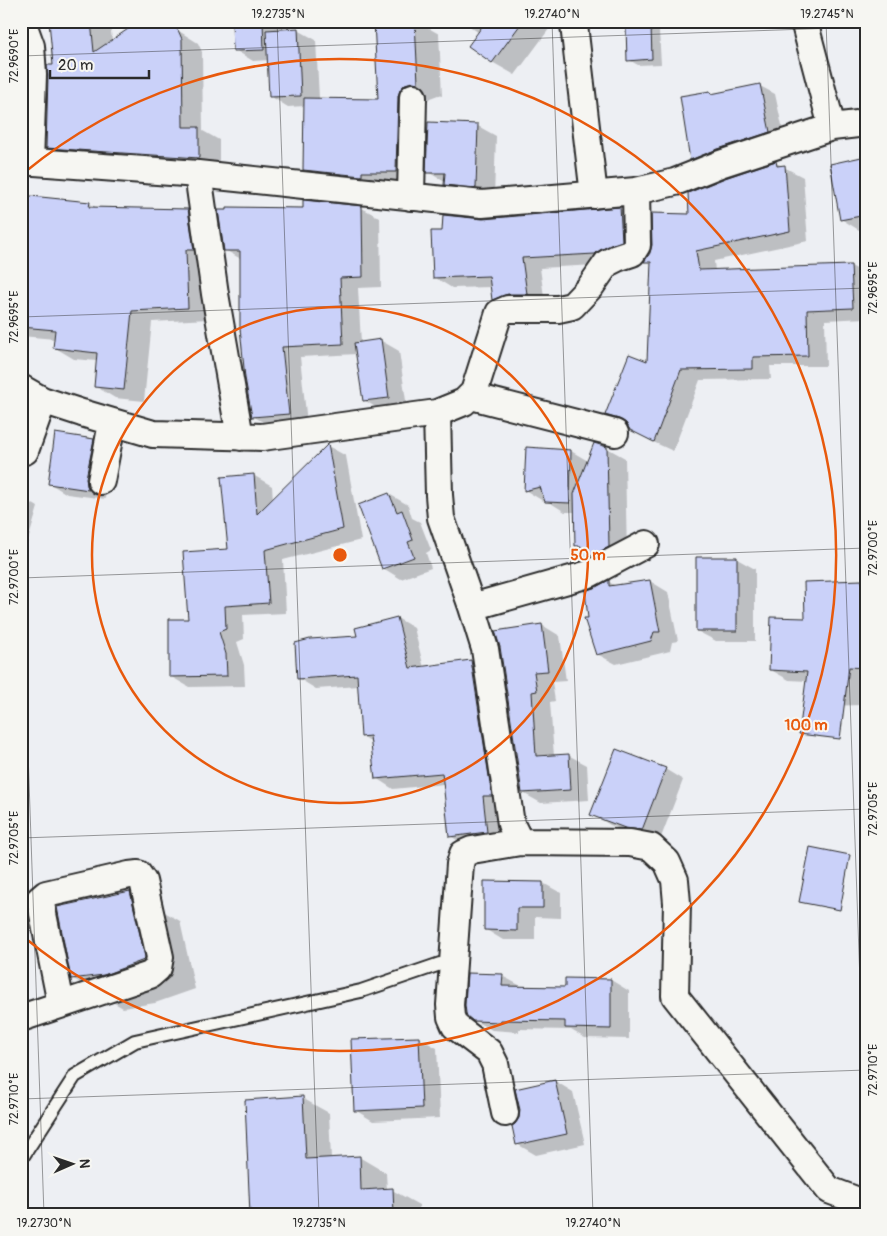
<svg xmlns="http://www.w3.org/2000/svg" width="887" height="1236" viewBox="0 0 887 1236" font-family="Pangolin,sans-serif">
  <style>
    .shadow { fill: #0003 }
    .building { fill: #cad1f9; stroke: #2b2b2b }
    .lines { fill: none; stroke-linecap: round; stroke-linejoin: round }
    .lane-casing { stroke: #2b2b2b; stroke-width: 16 }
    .street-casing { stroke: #2b2b2b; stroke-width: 30 }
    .lane { stroke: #f6f6f2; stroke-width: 12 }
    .street { stroke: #f6f6f2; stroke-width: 26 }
    .ticks { fill: none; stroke: #2b2b2b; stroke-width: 1; stroke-opacity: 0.45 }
    .ring { fill: none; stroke: #e8590c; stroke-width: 2.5 }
    .centre { fill: #e8590c; stroke: #f6f6f2; stroke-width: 2.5 }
    .ring-label { font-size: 15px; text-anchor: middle; font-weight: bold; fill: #e8590c; stroke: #f6f6f2; stroke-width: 4; stroke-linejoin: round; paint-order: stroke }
    .neatline { fill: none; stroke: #2b2b2b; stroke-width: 2 }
    .ticks-label { font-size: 12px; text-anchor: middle; fill: #2b2b2b }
  </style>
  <rect width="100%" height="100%" fill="#edeff3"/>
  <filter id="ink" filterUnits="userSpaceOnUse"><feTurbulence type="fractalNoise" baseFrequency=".02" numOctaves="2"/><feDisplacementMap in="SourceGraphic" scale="10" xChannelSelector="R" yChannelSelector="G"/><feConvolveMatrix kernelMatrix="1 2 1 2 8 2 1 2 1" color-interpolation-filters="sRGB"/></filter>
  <g filter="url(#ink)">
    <path class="shadow" d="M51 21H110L112 41 166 23 198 43 202 52 203 131 219 140V169L67 159 47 147 54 66Z
      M233 21H292V30H298L316 40 319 99 379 100 397 21H416L439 34 442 96 438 95 430 98 424 104 420 186 329 183 305 169V106L288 107 270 96 269 60 253 61 235 50Z
      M463 21H555L515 75 492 62 479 33Z
      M650 26 659 31 661 64 638 65 629 60Z
      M760 86 775 94 785 140 706 168 691 159 710 93 714 95Z
      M478 126 496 136 494 198 464 195 445 184V182L428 172Z
      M866 157V229L859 230 841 219Z
      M776 163 803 177 808 241 714 261 715 271 851 266 866 274V318L825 320 826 366H770L771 379 700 380 673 451 649 440 629 426 625 425 607 414 648 363 653 265 646 261 690 216Z
      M21 196 89 203 99 209 188 211 208 222V319L152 322 144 401 115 398 95 386 97 361 74 359 54 347 55 339 21 336Z
      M362 208 380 218 381 287 358 288 361 343 380 340 399 351 407 408 382 411 364 400 357 354 300 357 307 423 271 427 253 416 241 259 225 250 304 210Z
      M620 209 639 219 614 264 540 268 545 304 512 309 494 299 492 287 452 288 434 277 443 232 483 220Z
      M93 440 112 450 104 489 105 497 106 499 67 494 49 483Z
      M328 446 346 456 361 540 283 560 286 613 243 615 244 639 237 642 244 665 245 686 189 687 170 676 189 620 230 550 253 475 272 486 273 500Z
      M607 448 625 458 627 557 602 570 584 559 583 550 576 546 575 512H565L546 500 543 501 525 490 571 451 588 461Z
      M389 494 408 505 412 518 420 522 431 550 426 553 431 568 401 579 383 568Z
      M21 497 38 507 21 564Z
      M737 559 755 569V641H716L697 631Z
      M650 581 668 592 678 641 672 642 670 651 616 664 597 654 589 619 609 582 616 586Z
      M862 581 866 583V686L863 705 823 706 807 681 789 680 771 670 807 620Z
      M397 618 414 628 424 668 471 661 489 671 504 842 468 846 450 836 444 784 393 789 376 778 372 742 362 736 359 686 316 689 298 678 359 637Z
      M542 625 560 636 566 681 552 682 555 701 550 702 554 756 568 755 587 765 589 800 541 803 523 793 501 647Z
      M665 769 683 780 660 840 644 838 610 825 592 814Z
      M543 883 561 893V918L535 917V940H503L485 929Z
      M130 892 180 921 195 989 155 1003 123 1008 72 978Z
      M502 976 521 986V988H566L611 980 629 991V1039L585 1038 571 1030 519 1029V1032L492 1030 473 1020Z
      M419 1038 437 1048 440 1118 373 1121 355 1110Z
      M555 1081 573 1092 585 1144 536 1155 517 1144Z
      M302 1098 329 1113 331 1159 359 1157 386 1173 387 1190H392L419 1205 420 1215H252Z"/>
    <path class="building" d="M49 21H91L94 52 140 21H166L178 30 182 39 183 127H199V158L46 148 48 76 47 65H53Z
      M232 21H263L264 50 233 51Z
      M374 21H415L418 83 413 82 405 84 400 90 398 96 396 172H362V176L303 170 304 98 378 99Z
      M486 21H523L492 63 468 46Z
      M651 25 652 59 627 61 626 26Z
      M298 28 301 96 269 97 266 30Z
      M760 84 770 132 715 150 690 160 680 96 710 91 711 94Z
      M428 122 478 124 476 188 444 185 445 173H426Z
      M866 156V215L840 220 830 164Z
      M776 161 777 166 785 165 790 231 696 251 699 270 851 265 853 308 807 310 808 356 753 357V369L681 370 654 442 630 430 626 423 619 419 605 415 629 354 647 361 651 262H644L650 253 652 245 651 213 689 214 688 193 725 178Z
      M21 195 90 202 89 207 188 209 194 250H186L188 308 132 311 124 390 94 387 97 353 53 348 55 330 21 327Z
      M303 200 362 206 363 277 340 278 343 344 282 347 289 414 252 417 245 378 240 328V251H224L218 210H227V207L303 208Z
      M620 207 622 241 600 250 595 254 522 258 527 294H508L492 300 489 276 433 278 431 231H442L443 215 483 219Z
      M381 339 389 398 363 401 354 343Z
      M55 433 94 439 86 478 87 485 89 490 48 484Z
      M594 443 607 447 609 547 583 560 581 546H575L574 494Z
      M328 444 343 529 265 550 269 603 225 606 226 629 219 632 226 654 227 676 169 677V619H188L183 552 228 549 221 477 254 474 257 514Z
      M526 447 571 450 570 503 545 502 540 487 524 491Z
      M389 493 397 512 402 510 413 540 408 542 414 557 382 569 358 505Z
      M696 557H737V631H696Z
      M609 580V586L650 580 660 632H654L651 641 596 655 584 618H588L585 591 596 587Z
      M862 580 864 619H866V668L849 667 840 739 799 734 807 672 769 670 771 617 805 618 804 582Z
      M397 617 410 668 471 660 492 796H483L487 832 449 837 442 773 375 779 370 736 361 737 357 675 297 679 295 643 310 639 357 636 355 628Z
      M542 624 548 671 534 672 537 691 532 692 536 756 569 754 571 790 522 793 500 647 495 631Z
      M616 749 666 768 642 830 625 828 590 815Z
      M810 847 850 855 840 910 799 902Z
      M484 881 543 882V908H517V931L484 930Z
      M130 891 145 957 144 960 104 975 71 979 57 907Z
      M467 973 503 974 502 986 565 987V978L611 979V1029L565 1028V1021L501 1020V1022L473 1021 467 1016 466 1013 465 1005Z
      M419 1037 422 1108 354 1111 351 1039Z
      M555 1080 567 1134 516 1145 512 1126 515 1124 519 1118 520 1110 515 1089Z
      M303 1096 306 1159 360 1156 361 1190 393 1188 394 1215H250L245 1100Z"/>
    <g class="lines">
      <defs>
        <path id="lane" d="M21 1159 75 1076 135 1041 361 991 440 964"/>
        <path id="street" d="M22 21 31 46 33 75 30 162
          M804 21 832 127
          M574 25 594 195
          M21 161 198 174 482 204 636 191 675 182 720 164 832 127 866 123
          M198 174 215 294 240 437
          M411 197 413 97
          M21 388 42 400 82 413 153 434 262 437 437 413 464 402 474 392 499 313 508 309H558L572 306 591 286 607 263 617 258 632 253 637 245 636 191
          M471 396 615 433
          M437 413 439 495 441 518 472 607 485 649 511 824 520 842
          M25 451 40 409 42 400
          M101 481 112 423
          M472 607 589 574 646 544
          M21 1018 150 975 158 968 160 957 143 881 138 874 129 875 46 894 39 900 42 909 61 1004
          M505 1113 495 1064 489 1052 455 1026 451 1017 450 1005 460 864 463 854 472 850 520 842 630 843 651 847 667 862 675 880 677 903 675 996 829 1190 866 1204"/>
      </defs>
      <use href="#lane" class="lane-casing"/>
      <use href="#street" class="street-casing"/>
      <use href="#lane" class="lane"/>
      <use href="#street" class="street"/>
    </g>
  </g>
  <path class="ticks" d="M277 21 319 1215M552 21 593 1215M826 21 866 1151M21 56 866 27M21 317 866 288M21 549 44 1215M21 578 866 548M21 838 866 809M21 1099 866 1070"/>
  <g class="ring">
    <circle cx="340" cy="555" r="248"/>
    <path d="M25 172A496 496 0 1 1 25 938"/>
  </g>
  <circle cx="340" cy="555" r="8" class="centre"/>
  <g class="ring-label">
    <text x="588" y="560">50 m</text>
    <text x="806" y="730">100 m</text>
  </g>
  <rect width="887" height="1236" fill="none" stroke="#f6f6f2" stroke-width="55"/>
  <g transform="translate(72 1164) rotate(88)" stroke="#f6f6f2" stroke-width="4" paint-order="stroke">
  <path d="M0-4L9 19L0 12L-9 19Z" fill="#2b2b2b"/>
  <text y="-8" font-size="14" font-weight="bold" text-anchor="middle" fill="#2b2b2b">N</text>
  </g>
  <path d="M50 70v8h99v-8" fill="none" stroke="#2b2b2b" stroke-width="2.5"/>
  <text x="58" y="70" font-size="15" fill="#2b2b2b" stroke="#f6f6f2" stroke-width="4" paint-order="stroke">20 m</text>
  <rect x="28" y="28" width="832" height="1180" class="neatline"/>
  <g class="ticks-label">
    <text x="278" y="18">19.2735°N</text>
    <text x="552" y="18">19.2740°N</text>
    <text x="827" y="18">19.2745°N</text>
    <text transform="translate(14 56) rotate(-90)" y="4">72.9690°E</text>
    <text transform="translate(873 288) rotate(-90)" y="4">72.9695°E</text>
    <text transform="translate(14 317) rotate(-90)" y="4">72.9695°E</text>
    <text transform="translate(873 548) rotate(-90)" y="4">72.9700°E</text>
    <text transform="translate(14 577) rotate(-90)" y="4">72.9700°E</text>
    <text transform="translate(873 809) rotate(-90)" y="4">72.9705°E</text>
    <text transform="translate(14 838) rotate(-90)" y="4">72.9705°E</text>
    <text transform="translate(873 1070) rotate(-90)" y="4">72.9710°E</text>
    <text transform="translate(14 1099) rotate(-90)" y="4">72.9710°E</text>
    <text x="44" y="1227">19.2730°N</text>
    <text x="319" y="1227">19.2735°N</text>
    <text x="593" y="1227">19.2740°N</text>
  </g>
</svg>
